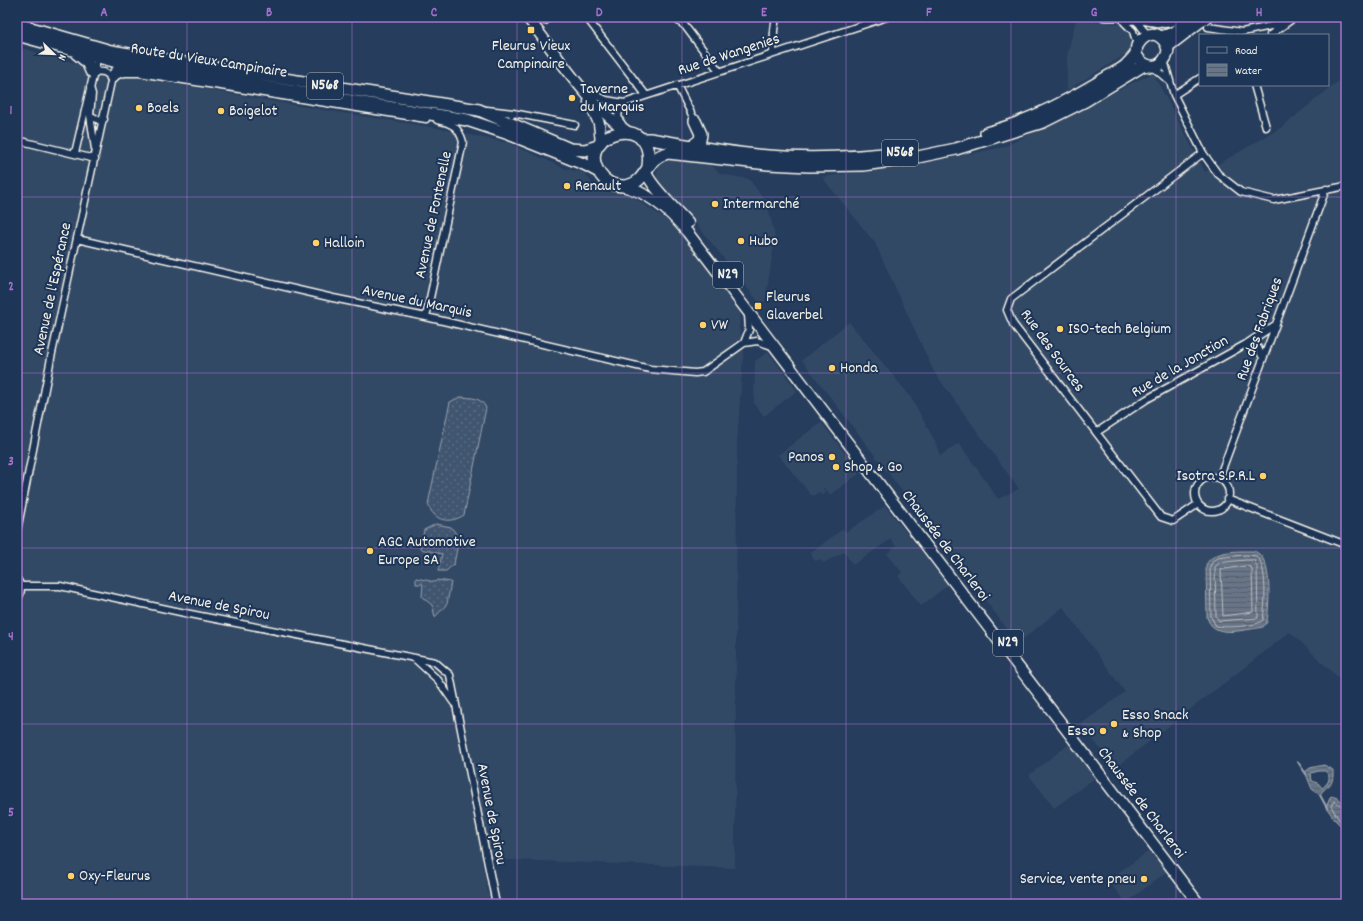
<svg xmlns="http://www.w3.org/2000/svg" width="1363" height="921" viewBox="0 0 1363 921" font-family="Dekko,sans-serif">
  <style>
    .built { fill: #334966 }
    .grass { fill: url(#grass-dots); stroke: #9aa2ac }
    .water { fill: url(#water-rules); stroke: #9fa7ae; fill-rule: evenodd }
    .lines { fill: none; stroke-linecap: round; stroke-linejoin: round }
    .shore { stroke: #bcbfc2; stroke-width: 1 }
    .stream { stroke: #9fa7ae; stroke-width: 2 }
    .street-casing { stroke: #f4f1e8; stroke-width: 9 }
    .primary-casing { stroke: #f4f1e8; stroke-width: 13 }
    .highway-casing { stroke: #f4f1e8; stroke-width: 14 }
    .street { stroke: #1d3557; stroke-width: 6 }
    .primary { stroke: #1d3557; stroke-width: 10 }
    .highway { stroke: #1d3557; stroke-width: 11 }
    .grid { fill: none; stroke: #a571cd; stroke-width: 1; stroke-opacity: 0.55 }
    .poi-dot { fill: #ffd166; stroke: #1d3557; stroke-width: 1.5 }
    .labels { text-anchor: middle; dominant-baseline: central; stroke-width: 4; stroke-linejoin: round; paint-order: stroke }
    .shield { fill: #1d3557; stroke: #b4b9bc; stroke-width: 1 }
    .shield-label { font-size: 15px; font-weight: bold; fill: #f4f1e8 }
    .poi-label { font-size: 16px; fill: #f4f1e8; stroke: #1d3557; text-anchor: start }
    .street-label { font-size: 16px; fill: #f4f1e8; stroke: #1d3557 }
    .neatline { fill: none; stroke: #a571cd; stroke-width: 1.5 }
    .grid-label { font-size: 13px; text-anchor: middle; font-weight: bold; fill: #a571cd }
  </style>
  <defs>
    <pattern id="grass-dots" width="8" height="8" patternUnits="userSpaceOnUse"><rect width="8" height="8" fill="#40546f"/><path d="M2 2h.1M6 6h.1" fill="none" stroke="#5c6d84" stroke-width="1.8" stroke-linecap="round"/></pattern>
    <pattern id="water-rules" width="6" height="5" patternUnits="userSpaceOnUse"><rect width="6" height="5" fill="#677588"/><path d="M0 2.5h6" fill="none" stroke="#585e67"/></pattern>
  </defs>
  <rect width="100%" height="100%" fill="#263d5d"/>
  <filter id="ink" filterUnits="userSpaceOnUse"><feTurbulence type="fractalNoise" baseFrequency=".025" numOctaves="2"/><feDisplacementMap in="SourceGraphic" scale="8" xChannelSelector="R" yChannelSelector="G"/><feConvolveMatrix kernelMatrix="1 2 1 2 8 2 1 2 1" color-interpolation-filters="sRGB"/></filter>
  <g filter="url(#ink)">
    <path class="built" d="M1076 19 1122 24 1133 35 1131 51 1067 90V56Z
      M17 47 111 73 311 108 437 128 508 143 566 169 583 172 593 184 606 191 630 195 674 225 681 233 740 311 739 329 744 343 737 443 735 868 481 859 490 904H17Z
      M1153 73 1205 172 1282 127 1346 75V685L1290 632 1115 768 1081 724 1125 692 1063 607 1018 643 802 360 849 322 910 396 935 441 940 456 959 443 998 499 1019 489 934 372 875 243 822 177 916 165 1004 147Z
      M660 158 711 165 720 174 749 179 767 203 775 237 765 302 758 301 694 221 655 183Z
      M768 352 797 391 764 416 754 403 755 361Z
      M821 422 860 473 830 495 824 488 823 489 826 493 822 496 819 492 813 496 811 495 778 455Z
      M885 506 948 585 921 606 898 576 902 572 887 554 896 546 891 539 853 565 844 552 823 563 821 559 815 561 810 553 843 529 846 532Z
      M1069 744 1095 778 1054 808 1029 775Z
      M1149 851 1166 872 1126 903 1108 880Z"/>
    <path class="grass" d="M460 397C472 398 481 397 486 408L464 515C450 524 434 522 428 504L450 402Z
      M436 524 451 527 459 538 454 564 446 571H438L442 554 420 549 424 530Z
      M416 578 435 582 437 580 451 582 447 604 435 617 432 605 422 597 423 584H416Z"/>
    <path class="water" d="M1253 551C1274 555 1269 606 1267 622L1263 627 1258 628C1241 630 1213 639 1207 617L1206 565C1213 550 1237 551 1253 551Z
      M1324 765 1333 770C1334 789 1327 783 1320 795L1312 789 1305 772 1310 768ZM1319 771H1325C1332 777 1329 783 1322 788L1318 783 1312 781 1311 773Z
      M1331 796 1338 798 1346 805V831L1335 820 1326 807Z"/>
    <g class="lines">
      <path class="shore" d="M1246 555 1256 556C1268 565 1265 606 1263 620 1257 627 1225 628 1216 626L1211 617 1210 566 1214 560 1218 558Z
        M1246 560H1254L1257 567 1258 618 1219 621 1216 616 1215 567 1219 563Z
        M1247 566 1252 568 1253 612 1223 616 1221 570Z
        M1346 808 1334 801 1331 806 1338 818 1346 825"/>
      <path class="stream" d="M1298 762 1306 774
        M1320 795 1327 808"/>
      <defs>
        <path id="street" d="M586 17 646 95
          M673 17 685 26 719 71
          M1103 17C1113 18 1130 15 1138 23 1142 27 1142 30 1149 35
          M545 21 550 17
          M1124 22 1133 31 1137 45
          M1126 23C1141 13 1165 34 1182 17
          M1208 27 1242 32 1286 23
          M1270 35 1295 17
          M773 54 774 30 776 17
          M1164 60 1174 95 1203 153 1218 174 1241 192 1274 200 1346 186
          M1153 67 1170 82
          M94 71 104 72 112 77
          M115 76 125 73H139L426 119
          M677 85 695 121
          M1254 85 1266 127
          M90 87 92 94 90 115 100 121 104 119
          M587 92 588 91 606 100 624 103 887 17
          M1174 95 1200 78
          M487 110 513 113 512 115
          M513 113 575 125
          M90 115 95 149
          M622 124C615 116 619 111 624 103
          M17 140 95 159
          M75 153 98 55
          M77 239 333 298 426 317 650 369 695 373 703 372 744 343 757 341 772 346
          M426 317 463 142C459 127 452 123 437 120
          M744 343 749 330 748 314
          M1246 344 1258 348 1263 358
          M1097 432 1147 399 1246 344 1275 325
          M1195 494a17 17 0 1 1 34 0a17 17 0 1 1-34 0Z
          M1219 478 1326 189
          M1227 499 1346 545
          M1198 504 1173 521 1161 517 1013 324 1007 310 1011 299 1203 153
          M17 531 51 358 112 77
          M17 579C22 586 22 593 17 600
          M21 586H60L185 613 435 662 450 675 496 904
          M414 658 438 680 454 703"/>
        <path id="primary" d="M527 17C559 57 586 103 628 132
          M589 102 599 123 601 143
          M646 171C648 184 678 211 688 223
          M622 186C649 192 671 212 688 233L1199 904"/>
        <path id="highway" d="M17 24 111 51 141 56 479 110 570 149 585 150 598 146
          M17 35 124 64 467 120 506 133 586 165 599 172
          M1161 37 1174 33 1193 17
          M1167 47 1206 17
          M76 53 87 62 91 71H94
          M112 77 124 64
          M986 133C1031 121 1073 98 1112 74 1117 71 1124 68 1127 64 1130 61 1133 58 1135 55 1137 52 1136 49 1137 46 1140 39 1149 32 1157 35 1161 37 1165 41 1167 46 1169 50 1167 56 1164 60 1156 72 1140 65 1136 54
          M641 139H650C689 145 728 153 768 156 816 160 863 157 911 151
          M692 146 700 140 701 134 695 121
          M648 166C656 109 572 133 600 174 605 182 614 186 624 186 649 184 643 158 668 153L768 164 809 166 863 165 913 158 956 149 1043 122 1085 101 1144 65"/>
      </defs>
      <use href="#street" class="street-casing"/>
      <use href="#primary" class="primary-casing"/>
      <use href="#highway" class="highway-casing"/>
      <use href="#street" class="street"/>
      <use href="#primary" class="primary"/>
      <use href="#highway" class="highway"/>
    </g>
  </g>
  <path class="grid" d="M187 17V904M352 17V904M517 17V904M682 17V904M846 17V904M1011 17V904M1176 17V904M17 197H1346M17 373H1346M17 548H1346M17 724H1346"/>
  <g class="poi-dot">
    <rect x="527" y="26" width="8" height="8" rx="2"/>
    <circle cx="572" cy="98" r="4"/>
    <circle cx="139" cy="108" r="4"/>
    <circle cx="221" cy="111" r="4"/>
    <circle cx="567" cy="186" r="4"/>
    <circle cx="715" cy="204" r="4"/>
    <circle cx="741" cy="241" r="4"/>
    <circle cx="316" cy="243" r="4"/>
    <rect x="754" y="302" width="8" height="8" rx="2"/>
    <circle cx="703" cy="325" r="4"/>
    <circle cx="1060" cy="329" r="4"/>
    <circle cx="832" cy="368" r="4"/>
    <circle cx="832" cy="457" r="4"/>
    <circle cx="836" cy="467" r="4"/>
    <circle cx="1263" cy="476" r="4"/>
    <circle cx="370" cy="551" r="4"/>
    <circle cx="1114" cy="724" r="4"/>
    <circle cx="1103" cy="731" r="4"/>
    <circle cx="71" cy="876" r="4"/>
    <circle cx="1144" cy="879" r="4"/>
  </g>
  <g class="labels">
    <g class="shield">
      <rect x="307" y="73" width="36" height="26" rx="3"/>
      <rect x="882" y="140" width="36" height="26" rx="3"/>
      <rect x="713" y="262" width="30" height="26" rx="3"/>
      <rect x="993" y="630" width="30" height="26" rx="3"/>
    </g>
    <g class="shield-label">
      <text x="325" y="86">N568</text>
      <text x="900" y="153">N568</text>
      <text x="728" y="275">N29</text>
      <text x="1008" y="643">N29</text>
    </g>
    <g class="poi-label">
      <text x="531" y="46" text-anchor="middle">Fleurus Vieux<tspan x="531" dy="18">Campinaire</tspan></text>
      <text x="580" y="89">Taverne<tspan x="580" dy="18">du Marquis</tspan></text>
      <text x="147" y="108">Boels</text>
      <text x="229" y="111">Boigelot</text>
      <text x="575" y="186">Renault</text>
      <text x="723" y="204">Intermarché</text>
      <text x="749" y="241">Hubo</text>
      <text x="324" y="243">Halloin</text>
      <text x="766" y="297">Fleurus<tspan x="766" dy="18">Glaverbel</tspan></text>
      <text x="711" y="325">VW</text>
      <text x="1068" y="329">ISO-tech Belgium</text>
      <text x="840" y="368">Honda</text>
      <text x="824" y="457" text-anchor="end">Panos</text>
      <text x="844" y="467">Shop &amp; Go</text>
      <text x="1255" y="476" text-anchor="end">Isotra S.P.R.L</text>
      <text x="378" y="542">AGC Automotive<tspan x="378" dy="18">Europe SA</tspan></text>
      <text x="1122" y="715">Esso Snack<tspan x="1122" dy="18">&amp; Shop</tspan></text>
      <text x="1095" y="731" text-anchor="end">Esso</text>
      <text x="79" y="876">Oxy-Fleurus</text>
      <text x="1136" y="879" text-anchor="end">Service, vente pneu</text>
    </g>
    <g class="street-label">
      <text transform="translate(729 55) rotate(-18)">Rue de Wangenies</text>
      <text transform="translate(209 61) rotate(9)">Route du Vieux Campinaire</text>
      <text transform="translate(434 215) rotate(-78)">Avenue de Fontenelle</text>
      <text transform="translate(53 289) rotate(-78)">Avenue de l'Espérance</text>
      <text transform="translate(417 302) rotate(12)">Avenue du Marquis</text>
      <text transform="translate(1260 329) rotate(-70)">Rue des Fabriques</text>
      <text transform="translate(1052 351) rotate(54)">Rue des Sources</text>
      <text transform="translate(1180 367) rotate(-30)">Rue de la Jonction</text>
      <text transform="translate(945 546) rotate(53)">Chaussée de Charleroi</text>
      <text transform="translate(219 606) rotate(11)">Avenue de Spirou</text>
      <text transform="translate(1141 803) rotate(53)">Chaussée de Charleroi</text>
      <text transform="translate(491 814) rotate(79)">Avenue de Spirou</text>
    </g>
  </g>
  <rect width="1363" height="921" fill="none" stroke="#1d3557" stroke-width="44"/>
  <rect x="1199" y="34" width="130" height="52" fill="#1d3557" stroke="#738091"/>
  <rect x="1207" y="47" width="20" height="6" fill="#1d3557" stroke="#738091"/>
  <text x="1235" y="54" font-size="12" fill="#f4f1e8">Road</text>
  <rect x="1207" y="64" width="20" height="12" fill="url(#water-rules)" stroke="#738091"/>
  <text x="1235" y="74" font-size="12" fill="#f4f1e8">Water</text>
  <g transform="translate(54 54) rotate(113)" stroke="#1d3557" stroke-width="3" paint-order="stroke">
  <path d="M0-3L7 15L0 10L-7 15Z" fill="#f4f1e8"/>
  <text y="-6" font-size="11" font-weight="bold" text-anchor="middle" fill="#f4f1e8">N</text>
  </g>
  <rect x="22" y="22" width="1319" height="877" class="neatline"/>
  <g class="grid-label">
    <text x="104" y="16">A</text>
    <text x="269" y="16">B</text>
    <text x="434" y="16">C</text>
    <text x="599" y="16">D</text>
    <text x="764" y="16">E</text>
    <text x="929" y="16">F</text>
    <text x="1094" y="16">G</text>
    <text x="1259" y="16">H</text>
    <text x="11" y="114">1</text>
    <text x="11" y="290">2</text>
    <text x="11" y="465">3</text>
    <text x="11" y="640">4</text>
    <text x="11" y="816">5</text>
  </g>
</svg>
